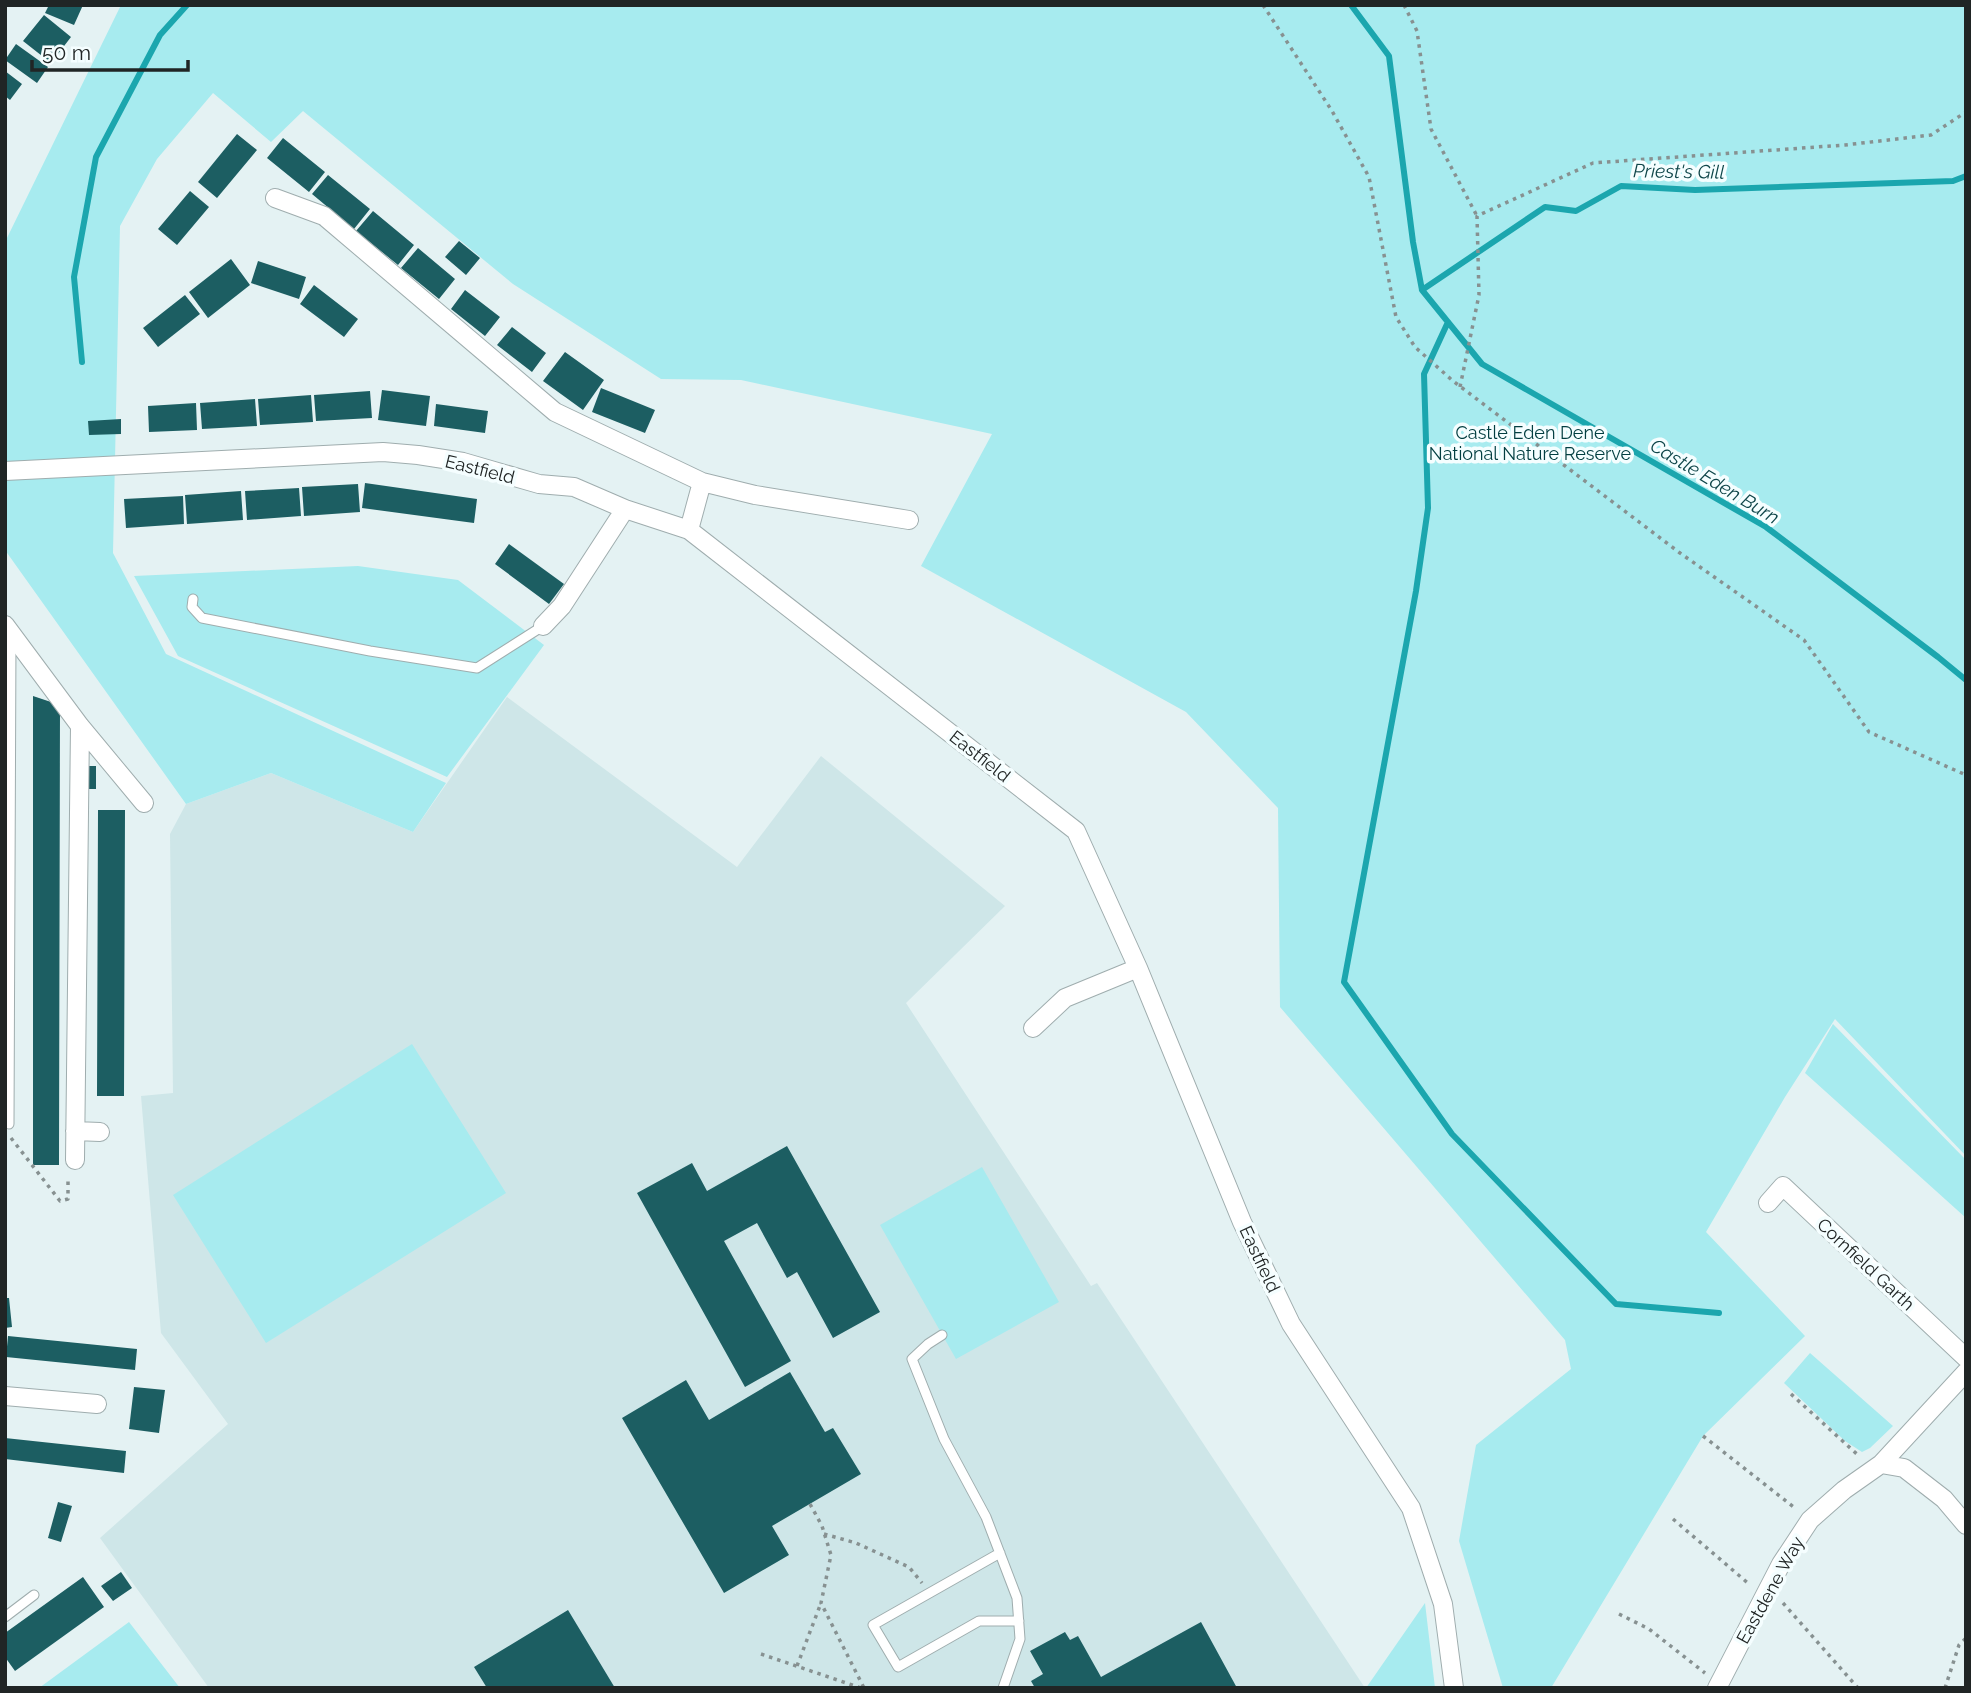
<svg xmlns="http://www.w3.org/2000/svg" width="1971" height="1693" viewBox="0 0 1971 1693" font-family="Raleway,sans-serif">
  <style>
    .built { fill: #cee6e8 }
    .green { fill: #a7ebef }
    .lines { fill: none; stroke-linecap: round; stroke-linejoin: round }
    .stream { stroke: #1ba6ae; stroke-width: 6 }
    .building { fill: #1c5e62 }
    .service-casing { stroke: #9fadae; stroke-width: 11 }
    .minor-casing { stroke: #9fadae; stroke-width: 20 }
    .path { stroke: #879191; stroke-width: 3.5; stroke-dasharray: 3.5 5; stroke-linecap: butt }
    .service { stroke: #fff; stroke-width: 9 }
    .minor { stroke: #fff; stroke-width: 18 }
    .labels { text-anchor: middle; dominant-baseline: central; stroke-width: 7; stroke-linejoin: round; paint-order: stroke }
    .park-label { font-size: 18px; fill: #023e41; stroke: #f5feff }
    .street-label { font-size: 18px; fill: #202525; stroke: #f5feff }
    .water-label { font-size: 19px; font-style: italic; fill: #0f464a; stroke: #f5feff }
  </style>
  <rect width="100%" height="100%" fill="#e4f2f3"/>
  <path class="built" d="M507 697 737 867 821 756 1005 906 906 1003 1091 1286 1097 1283 1365 1688H209L100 1538 228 1424 161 1333 141 1096 173 1093 170 834 186 804 271 773 413 832Z"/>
  <path class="green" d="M121 5H1966V1156L1835 1019 1785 1097 1706 1232 1805 1336 1703 1436 1551 1688H1503L1459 1541 1476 1445 1571 1369 1565 1340 1280 1007 1278 808 1186 712 921 566 992 434 741 380 661 379 513 284 303 111 271 142 213 93 157 159 120 226 113 553 166 654 446 783 413 832 271 773 186 804 5 550V242Z
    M358 566 458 580 544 645 447 777 178 656 134 576Z
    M1833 1024 1966 1160V1218L1805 1073Z
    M412 1044 506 1193 266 1343 173 1195Z
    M982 1167 1059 1302 956 1359 880 1225Z
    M1810 1353 1893 1426 1870 1448 1862 1452 1845 1441 1784 1383Z
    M1425 1603 1435 1688H1366Z
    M129 1622 180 1688H39Z"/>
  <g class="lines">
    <path class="stream" d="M1351 5 1389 56 1413 242 1422 290 1482 364 1766 527 1938 657 1966 680
      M1422 290 1545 207 1576 211 1621 186 1695 190 1953 181 1966 176
      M1448 322 1424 374 1428 508 1416 591 1344 982 1452 1134 1616 1304 1719 1313
      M82 362 74 277 96 157 160 35 187 5"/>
  </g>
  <path class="building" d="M49 5H83L74 25 45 13Z
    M44 15 71 37 51 63 23 41Z
    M16 44 48 67 37 83 5 60Z
    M5 71 22 84 10 100 5 96Z
    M237 134 257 150 217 198 198 182Z
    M283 138 325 172 309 192 267 158Z
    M328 175 370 209 354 229 312 194Z
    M190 191 209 207 177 245 158 229Z
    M373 211 414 245 398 265 356 231Z
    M459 241 480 258 466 275 445 257Z
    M418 248 455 279 439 299 401 268Z
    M231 259 250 285 208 318 189 292Z
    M258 261 306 277 299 299 251 283Z
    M314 285 358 319 344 337 300 304Z
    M465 290 500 317 485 336 451 309Z
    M185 295 200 314 158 347 143 328Z
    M512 327 546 353 532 372 497 345Z
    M565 352 604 380 583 410 543 381Z
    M601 388 655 410 645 433 592 412Z
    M382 390 430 396 426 426 378 420Z
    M370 391 372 418 316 421 314 395Z
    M311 395 313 422 260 425 258 399Z
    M255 399 257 426 202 429 200 403Z
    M196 403 197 430 149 432 148 406Z
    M436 404 488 411 485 433 434 426Z
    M121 419V434L89 435 88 421Z
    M365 483 477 499 474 523 362 508Z
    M358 484 360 512 304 516 302 487Z
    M299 488 301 516 247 520 245 491Z
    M241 491 243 520 187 524 185 495Z
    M183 496 184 524 126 528 124 499Z
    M509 544 564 584 549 604 495 564Z
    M33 696 60 705 59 1165H33Z
    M86 766H96V789H86Z
    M98 810H125L124 1096H97Z
    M787 1146 880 1312 833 1338 797 1272 787 1278 757 1223 724 1241 791 1361 745 1387 637 1193 692 1163 707 1191Z
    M5 1298H9L12 1327 5 1328Z
    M8 1336 137 1349 135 1370 6 1357Z
    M790 1372 825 1432 833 1428 861 1474 772 1526 789 1555 724 1593 622 1418 686 1380 709 1420Z
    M134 1387 165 1390 159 1433 129 1429Z
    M5 1438 126 1451 124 1473 5 1459Z
    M58 1502 72 1506 61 1542 48 1538Z
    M121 1572 132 1588 113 1601 101 1586Z
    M83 1577 104 1607 15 1671 5 1657V1633Z
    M568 1610 615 1688H487L474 1667Z
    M1201 1622 1237 1688H1035L1031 1681 1043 1674 1030 1651 1065 1632 1070 1640 1078 1636 1101 1677Z"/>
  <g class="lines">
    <defs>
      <path id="service" d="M193 599 192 607 202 618 370 651 477 668 543 626
        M9 1124 11 638
        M942 1335 928 1344 912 1359 944 1439 986 1517 1017 1598 1020 1639 1003 1688
        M1000 1553 873 1625 898 1667 979 1621H1019
        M5 1617 34 1595"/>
      <path id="minor" d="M275 198 324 216 555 412 702 482 755 495 909 520
        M5 471 383 452 418 455 463 462 539 484 574 487 625 509 689 530 1076 831 1138 968 1242 1222 1291 1324 1411 1508 1443 1604 1454 1688
        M689 530 702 482
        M5 625 80 726 144 803
        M543 626 562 606 625 509
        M1033 1028 1065 998 1138 968
        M75 1131 100 1132
        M75 1160 80 726
        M1768 1203 1783 1186 1966 1358
        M5 1396 97 1404
        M1881 1464 1904 1468 1944 1499 1966 1525
        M1717 1688 1781 1564 1810 1520 1844 1490 1881 1464 1966 1372"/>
    </defs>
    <use href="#service" class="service-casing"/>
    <use href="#minor" class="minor-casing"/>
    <path class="path" d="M1263 5 1332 111 1369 177 1396 317 1415 347 1453 381 1680 553 1804 640 1869 732 1966 775
      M1404 5 1417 31 1431 129 1477 216
      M1460 387 1479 295 1477 216 1593 163 1845 145 1931 135 1966 112
      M11 1138 60 1201 68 1199V1177
      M1791 1394 1859 1456
      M1703 1436 1795 1508
      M810 1504 822 1526 831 1555 821 1603 864 1688
      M1673 1519 1749 1584
      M824 1534 856 1543 909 1567 922 1583
      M1783 1603 1858 1688
      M1619 1614 1649 1629 1705 1673
      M761 1654 861 1688
      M797 1666 821 1603
      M1945 1688 1959 1645 1966 1638"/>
    <use href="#service" class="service"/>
    <use href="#minor" class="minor"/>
  </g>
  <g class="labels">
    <g class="park-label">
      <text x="1530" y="432">Castle Eden Dene<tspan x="1530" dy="21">National Nature Reserve</tspan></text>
    </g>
    <g class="street-label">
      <text transform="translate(480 469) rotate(14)">Eastfield</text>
      <text transform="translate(980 756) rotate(38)">Eastfield</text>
      <text transform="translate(1260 1259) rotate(65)">Eastfield</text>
      <text transform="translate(1866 1264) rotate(43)">Cornfield Garth</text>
      <text transform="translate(1770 1590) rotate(-61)">Eastdene Way</text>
    </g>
    <g class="water-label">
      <text transform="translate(1679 171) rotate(1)">Priest's Gill</text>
      <text transform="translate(1715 481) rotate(31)">Castle Eden Burn</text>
    </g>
  </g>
  <rect width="1971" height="1693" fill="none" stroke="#202525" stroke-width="14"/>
  <path d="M32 60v10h156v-10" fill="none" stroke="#202525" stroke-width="3.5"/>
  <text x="42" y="60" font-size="21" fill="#202525" stroke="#f5feff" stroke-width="5" paint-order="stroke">50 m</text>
</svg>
